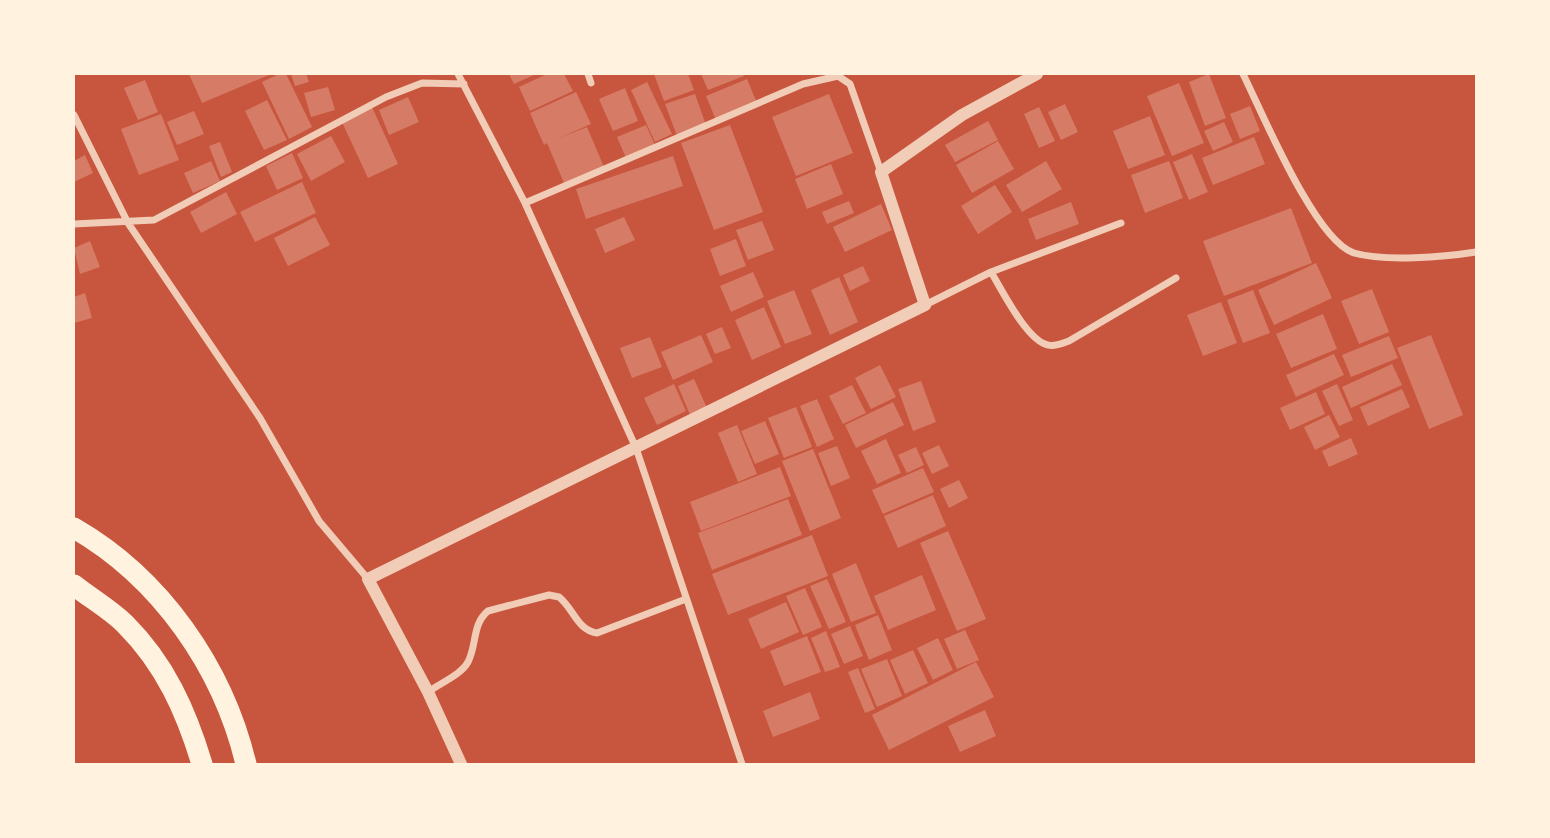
<svg xmlns="http://www.w3.org/2000/svg" width="1550" height="838" viewBox="0 0 1550 838" font-family="'Exo 2',sans-serif">
  <style>
    .building { fill: #d67c66 }
    .lines { fill: none; stroke-linecap: round; stroke-linejoin: round }
    .minor { stroke: #f1ccb7; stroke-width: 7 }
    .tertiary { stroke: #f1ccb7; stroke-width: 12 }
    .motorway { stroke: #fff3e0; stroke-width: 21 }
  </style>
  <rect width="100%" height="100%" fill="#c8553d"/>
  <path class="building" d="M189 74H271L202 103Z
    M279 74H286L312 127 289 139 262 82Z
    M291 74H306L309 82 295 86Z
    M509 74H536L514 84Z
    M547 74H564L573 91 530 111 519 87Z
    M654 74H688L694 90 664 101Z
    M701 74H743L744 76 708 90Z
    M1209 74 1226 118 1205 126 1189 82Z
    M747 79 757 103 716 120 706 96Z
    M145 80 158 112 138 120 124 88Z
    M647 82 672 134 655 142 631 90Z
    M1179 83 1204 143 1172 156 1147 96Z
    M328 87 335 110 311 117 304 93Z
    M625 88 638 121 613 131 599 99Z
    M576 92 591 124 557 139 587 127 604 167 564 183 547 143 544 145 530 113Z
    M695 94 706 125 677 136 665 104Z
    M829 94 853 153 796 176 772 117Z
    M408 97 419 122 389 135 379 110Z
    M267 100 287 140 264 150 245 111Z
    M1065 104 1078 132 1061 140 1048 112Z
    M1250 106 1260 131 1240 139 1230 114Z
    M372 107 398 164 368 178 341 120Z
    M1039 107 1055 141 1039 148 1024 114Z
    M194 111 204 134 177 145 167 122Z
    M161 114 179 160 139 175 121 129Z
    M1150 116 1165 155 1128 169 1113 131Z
    M988 121 998 140 955 162 945 145Z
    M1224 122 1233 142 1213 151 1204 131Z
    M646 125 655 145 626 158 617 137Z
    M730 125 763 212 714 230 681 143Z
    M331 136 345 162 311 181 297 154Z
    M1254 137 1265 164 1213 185 1202 158Z
    M998 141 1014 169 972 193 956 165Z
    M220 142 232 172 221 177 209 146Z
    M292 153 303 178 277 190 266 166Z
    M1192 154 1208 192 1189 200 1173 162Z
    M85 155 93 173 74 182V161Z
    M673 156 683 186 586 219 576 189Z
    M211 161 220 181 193 193 184 173Z
    M1046 161 1062 189 1022 212 1006 185Z
    M1169 161 1183 198 1145 213 1131 175Z
    M831 164 843 194 807 209 795 179Z
    M302 182 316 213 255 242 240 212Z
    M995 185 1012 212 978 234 961 206Z
    M226 192 237 214 201 233 190 212Z
    M849 201 854 213 827 224 822 212Z
    M1071 202 1079 224 1036 240 1028 219Z
    M881 204 892 230 845 252 833 227Z
    M1291 208 1312 263 1224 296 1203 241Z
    M315 217 330 245 288 266 274 238Z
    M624 217 635 240 605 253 595 229Z
    M762 221 774 250 748 260 736 230Z
    M736 239 746 266 720 276 710 249Z
    M90 241 100 267 80 274 74 248Z
    M1316 263 1332 298 1274 325 1258 290Z
    M863 266 870 281 850 291 843 275Z
    M753 272 764 297 731 312 720 286Z
    M839 277 858 322 830 335 811 290Z
    M1372 289 1389 332 1359 344 1341 301Z
    M794 290 812 334 785 344 767 301Z
    M1253 290 1270 333 1243 343 1227 300Z
    M85 293 92 318 74 323V297Z
    M1221 302 1237 343 1203 356 1187 315Z
    M764 307 781 347 752 360 735 320Z
    M1323 314 1337 349 1291 368 1276 334Z
    M722 327 731 348 715 354 706 334Z
    M701 335 713 362 673 380 661 352Z
    M1431 335 1463 415 1429 429 1397 348Z
    M1389 336 1398 358 1351 377 1342 355Z
    M650 337 662 367 632 378 620 348Z
    M1334 354 1344 375 1296 397 1286 375Z
    M1392 364 1402 385 1351 408 1342 387Z
    M880 365 896 397 871 409 855 378Z
    M694 379 707 408 690 415 678 386Z
    M921 381 936 422 913 431 898 389Z
    M674 384 686 411 657 425 644 398Z
    M1337 384 1353 420 1339 426 1322 391Z
    M852 385 866 413 843 424 829 396Z
    M1402 389 1410 407 1368 426 1360 407Z
    M1316 392 1325 414 1290 430 1280 408Z
    M817 399 834 439 817 447 800 406Z
    M893 402 904 425 856 448 845 425Z
    M796 407 812 447 784 458 768 418Z
    M1329 415 1340 437 1315 450 1304 427Z
    M765 421 779 454 755 464 741 431Z
    M737 425 757 474 738 482 718 433Z
    M1351 438 1358 454 1329 467 1322 451Z
    M886 439 901 473 877 484 861 451Z
    M939 445 949 466 932 474 922 453Z
    M837 446 850 478 831 486 818 453Z
    M916 447 924 465 907 473 898 455Z
    M813 449 841 518 810 531 782 461Z
    M780 467 791 496 701 531 690 502Z
    M923 468 934 492 883 514 872 490Z
    M959 480 968 498 949 508 940 489Z
    M933 495 946 526 898 548 884 516Z
    M788 499 802 535 712 570 698 533Z
    M948 531 986 619 957 631 920 543Z
    M812 535 828 576 728 615 712 574Z
    M856 563 876 613 851 622 832 574Z
    M922 575 936 610 888 630 874 596Z
    M827 579 846 622 829 629 810 586Z
    M805 588 822 627 803 635 786 596Z
    M786 602 799 632 761 649 748 619Z
    M878 615 892 650 869 660 855 625Z
    M850 626 863 656 844 664 831 634Z
    M965 630 979 660 957 669 944 639Z
    M826 631 840 667 825 672 811 638Z
    M807 636 821 672 784 686 770 651Z
    M938 638 953 670 933 680 917 648Z
    M913 650 928 683 905 694 890 660Z
    M887 659 902 696 877 707 861 669Z
    M976 662 994 697 889 750 872 715Z
    M858 668 875 709 865 713 848 672Z
    M810 692 820 719 773 737 763 711Z
    M985 710 996 736 960 752 948 726Z"/>
  <g class="lines">
    <path class="minor" d="M458 74 525 203 636 448 742 764
      M588 74 591 83
      M1243 74C1262 112 1315 241 1354 253 1385 262 1444 257 1476 252
      M74 115 128 223 260 418 319 521 368 579
      M525 203 803 84 838 76 850 84 881 172
      M74 224 154 220 386 97 422 83 464 84
      M991 272 1121 223
      M925 305 991 272C1002 290 1027 341 1048 345 1055 347 1063 343 1069 341L1176 278
      M428 692C440 683 461 675 468 662 477 645 472 624 488 611L549 595 559 597C574 609 577 630 597 633L686 599"/>
    <path class="tertiary" d="M461 764 428 692 368 579 925 305 881 172 962 115 1037 74"/>
    <path class="motorway" d="M74 528C161 578 223 668 246 764
      M74 585C90 598 110 609 125 624 165 664 186 711 202 764"/>
  </g>
  <rect width="1550" height="838" fill="none" stroke="#fff3e0" stroke-width="150"/>
</svg>
